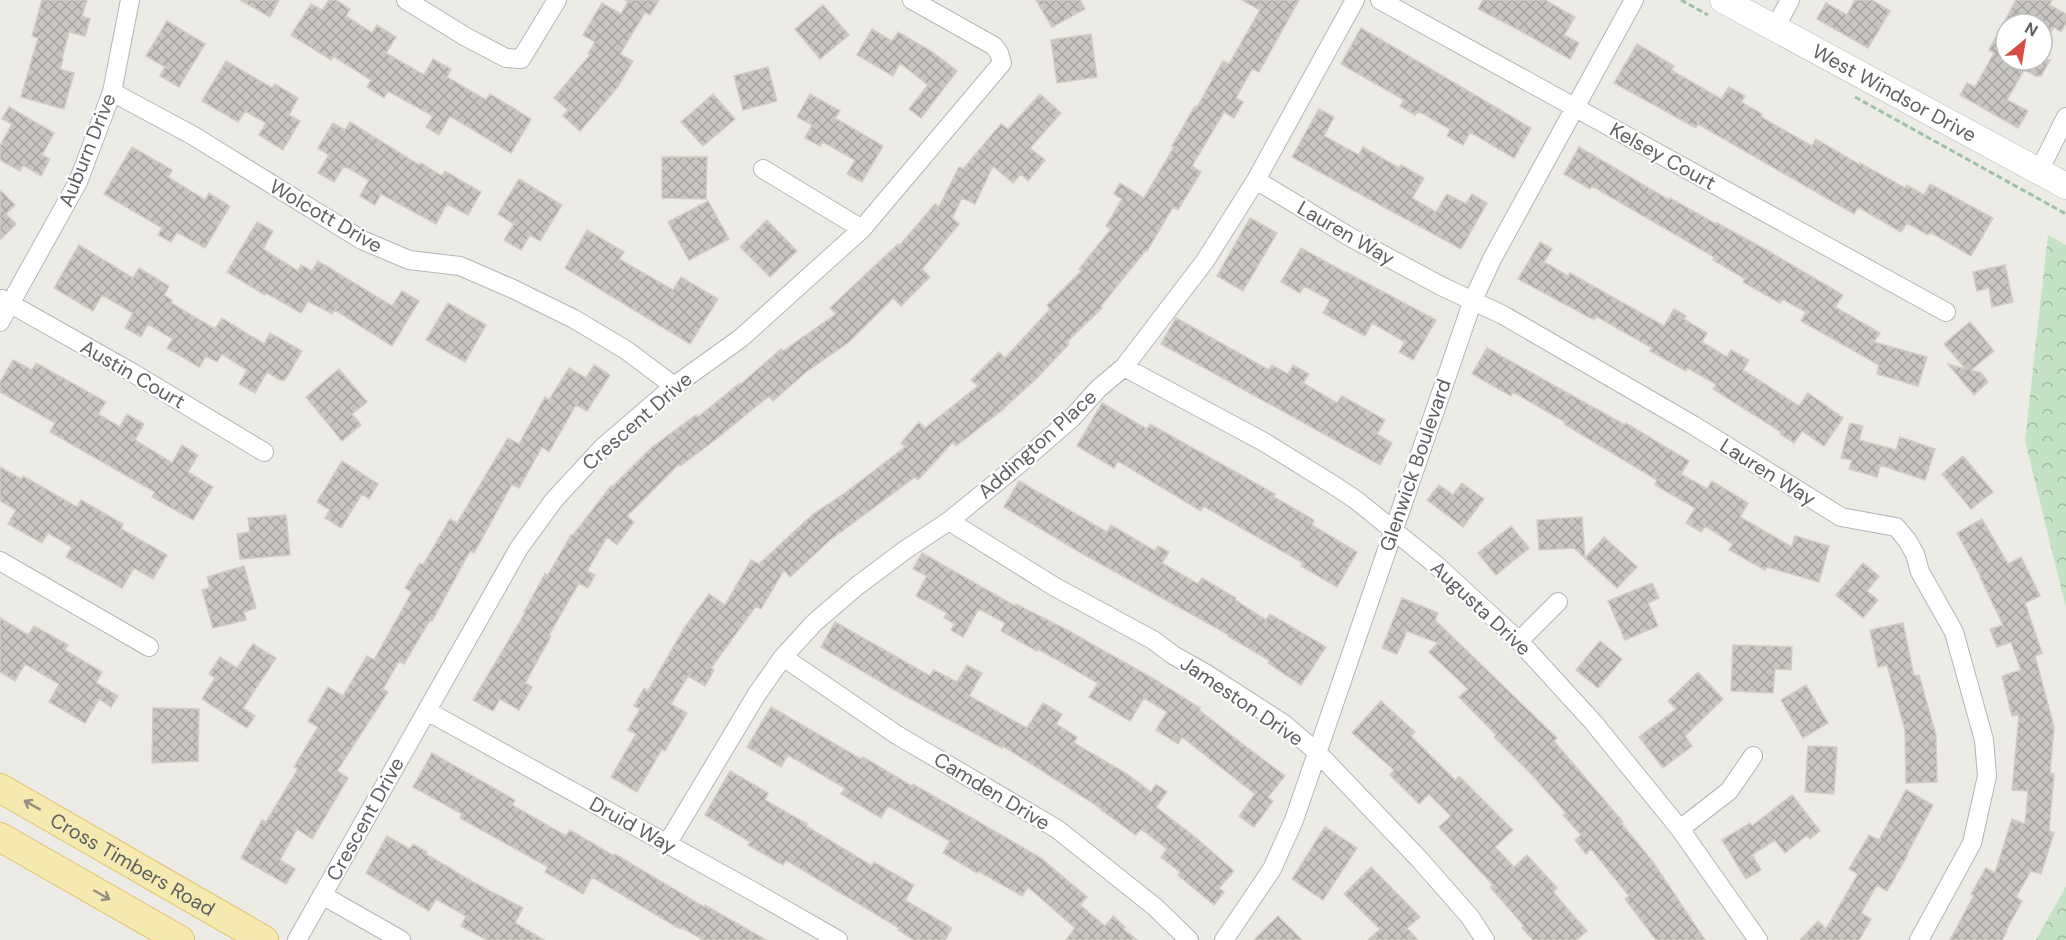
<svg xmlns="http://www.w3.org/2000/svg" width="2066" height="940" viewBox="0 0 2066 940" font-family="'DM Sans',sans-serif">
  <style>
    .forest { fill: url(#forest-crowns) }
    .building { fill: url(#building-cross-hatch); stroke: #d1cdc4; stroke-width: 1.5 }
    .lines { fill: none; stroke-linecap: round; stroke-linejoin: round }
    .street-casing { stroke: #b2b5b8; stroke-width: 20 }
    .secondary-casing { stroke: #b1b4b8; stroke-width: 27 }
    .primary-casing { stroke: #e2bf69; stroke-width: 30 }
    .path { stroke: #9dc1a6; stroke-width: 3; stroke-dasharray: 6 3; stroke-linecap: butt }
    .street { stroke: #fff; stroke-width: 18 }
    .secondary { stroke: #fff; stroke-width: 26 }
    .primary { stroke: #f6eab1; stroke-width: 28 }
    .oneway { stroke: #93907f }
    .labels { text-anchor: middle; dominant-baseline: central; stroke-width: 4.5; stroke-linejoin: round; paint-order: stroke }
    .street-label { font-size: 20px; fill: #5d6064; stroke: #fff }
  </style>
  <defs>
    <pattern id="forest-crowns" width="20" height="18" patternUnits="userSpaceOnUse" patternTransform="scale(1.5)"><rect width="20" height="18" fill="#c4e2c4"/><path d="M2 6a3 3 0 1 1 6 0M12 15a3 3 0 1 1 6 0" fill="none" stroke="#a2bba3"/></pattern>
    <pattern id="building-cross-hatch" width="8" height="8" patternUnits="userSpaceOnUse" patternTransform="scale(1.5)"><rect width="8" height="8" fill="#c9c6c2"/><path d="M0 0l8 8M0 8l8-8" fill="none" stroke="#a6a4a1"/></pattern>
  </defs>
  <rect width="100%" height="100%" fill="#edebe5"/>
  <path class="forest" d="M2048 235 2066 245V608L2025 440Z
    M2066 886V940H2036Z"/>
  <path class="building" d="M42 0H87L82 16 90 19 85 36 69 32 62 58 63 59 60 69 74 73 64 109 21 97 38 38 32 36Z
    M240 0H279L270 17Z
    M329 0H336L350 9 346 16 372 33 377 25 396 37 386 53 424 75 433 59 451 69 447 77 486 100 490 94 531 119 511 153 450 116 439 135 426 127 433 116 388 91 384 98 367 87 371 80 333 56 331 60 291 35 311 4 322 10Z
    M625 0H659L650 15 645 12 620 54 633 61 617 88 580 131 563 116 568 110 554 98 590 55 588 54 595 42 583 35 602 3 621 14 628 2Z
    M1036 0H1080L1085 9 1052 27Z
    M1242 0H1299L1259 72 1252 69 1236 98 1243 102 1234 118 1224 112 1192 166 1201 172 1178 210 1173 207 1147 251 1146 250 1101 306 1102 308 1067 342 1069 344 1039 376 1001 411 956 446 953 442 918 480 915 477 830 540 790 577 784 570 761 609 756 606 711 668 714 670 705 686 688 676 671 704 687 713 665 751 662 749 637 792 611 777 636 734 628 730 640 709 634 706 644 688 648 691 685 627 709 594 725 605 751 560 759 564 812 515 845 493 905 447 901 443 919 422 925 428 978 386 971 380 999 352 1005 358 1050 309 1047 305 1081 271 1079 269 1111 229 1106 226 1122 199 1114 194 1120 183 1144 198 1174 147 1172 146 1195 106 1197 107 1223 61 1229 64 1260 10Z
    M1483 0H1545L1575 17 1564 35 1579 43 1570 59 1517 29 1478 9Z
    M1855 0H1872L1890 11 1868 48 1817 19 1826 3 1847 15Z
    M2016 0H2052L2049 5 2066 14V23L2061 32 2054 27 2042 48V24H2006V60H2050L2041 76H2036L2024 70 2007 100 2028 111 2018 128 1960 95 1967 83 1975 87 1994 53 1989 50Z
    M823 5 849 35 820 59 795 29Z
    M167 21 205 44 179 87 160 76 165 67 146 56Z
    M1361 28 1531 128 1514 158 1470 132 1463 145 1447 136 1450 129 1418 111 1415 115 1400 106 1404 100 1341 64Z
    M872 29 892 41 898 32 931 51 957 71 921 118 909 109 928 85 900 63 893 76 857 55Z
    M1091 34 1097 77 1057 83 1051 40Z
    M1637 44 1674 66 1671 70 1721 99 1729 87 1745 96 1741 102 1762 114 1761 117 1812 146 1816 139 1860 165V163L1905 188 1907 185 1924 195 1930 184 1993 218 1971 256 1930 232 1928 235 1907 223 1901 232 1858 207 1854 214 1698 124 1696 128 1614 83Z
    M226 61 272 88 275 84 298 98 289 115 300 121 283 150 259 135 266 123 245 111 238 122 202 101Z
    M768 67 777 101 743 110 734 76Z
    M713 94 735 119 703 146 681 122Z
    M810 94 840 111 835 118 883 146 862 182 847 174 855 160 823 142 820 146 805 138 812 125 797 117Z
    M1040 94 1061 113 1030 148 1045 160 1028 181 1021 174 1013 183 993 166 975 204 962 198 952 218 959 224 922 269 930 277 901 306 893 298 849 342 806 372 773 401 769 396 715 440 680 466 679 464 627 516 634 522 617 545 607 537 587 571 595 575 588 588 579 583 549 635 551 636 525 683 532 687 519 710 500 699 493 711 473 700 525 613 524 612 545 574 548 575 571 535H573L611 486 612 487 651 448 696 415 698 417 740 383 741 384 781 349 783 351 836 314 830 308 898 244 899 246 935 204 939 207 959 167 963 169 1001 124 1008 129Z
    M9 107 54 133 42 155 50 159 41 176 23 165 20 171 0 160V146L12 124 2 119Z
    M1319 109 1334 117 1324 136 1359 155 1363 147 1399 168 1401 165 1424 178 1412 198 1436 212 1447 194 1466 204 1472 194 1487 203 1461 249 1292 157Z
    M350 122 419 165 421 163 442 176 445 171 481 192 468 215 447 204 436 224 381 194 375 205 360 196 369 180 344 166 334 182 318 173 329 155 318 148 333 123 345 130Z
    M132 147 172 170 168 177 205 200 209 193 230 206 205 248 177 232 171 242 158 235 162 228 104 194Z
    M1579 147 1669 200 1670 198 1716 224 1717 223 1763 248 1843 295 1835 307 1880 333 1874 342 1927 357 1918 386 1877 374 1879 365 1801 321 1806 312 1782 299 1780 303 1743 282 1745 279 1713 260 1714 257 1592 186 1590 189 1564 174Z
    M662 157H707L706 199 662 198Z
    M519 179 562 205 540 241 530 235 521 250 504 240 514 224 498 214Z
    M0 190 15 205 6 214 16 224 0 240Z
    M708 201 729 239 689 260 668 222Z
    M1250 218 1277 233 1243 291 1217 276Z
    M767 220 797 251 770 277 740 247Z
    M257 222 273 231 263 249 298 271 301 265 312 271 318 261 392 306 402 291 419 301 392 346 335 310 332 314 308 301 301 313 266 293 265 295 227 272Z
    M587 230 624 252 619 259 673 290 681 277 718 299 690 344 565 268Z
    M1540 242 1552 249 1544 262 1568 276 1570 273 1664 326 1674 309 1686 316 1684 319 1707 333 1702 342 1727 357 1731 350 1749 360 1743 370 1799 406 1808 393 1843 418 1824 446 1802 431 1794 443 1780 434 1781 432 1713 389 1716 384 1687 368 1686 371 1650 351 1652 348 1596 316 1594 320 1518 279Z
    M79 245 133 278 139 268 169 286 164 295 172 300 171 303 215 329 222 318 264 344 270 333 302 351 285 380H280L267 372 255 393 239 384 247 370 222 354 217 362 206 356 199 367 167 348 173 339 148 324 141 337 125 328 133 313 102 295 93 311 54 288Z
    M1301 248 1346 273V272L1436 320 1413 360 1399 352 1405 342 1372 323 1365 336 1323 313 1330 300 1304 286 1300 293 1281 282Z
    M2005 265 2013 302 1992 307 1989 288 1977 291 1973 272Z
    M448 303 486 325 465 362 426 340Z
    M1176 318 1269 370 1272 365 1288 374 1293 365 1309 374 1303 383 1337 403 1342 396 1385 420 1377 434 1392 443 1380 465 1161 344Z
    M1970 322 1994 351 1971 370 1981 373 1988 382 1974 395 1948 364 1966 369 1944 344Z
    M1487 348 1625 425 1626 423 1689 461 1681 474 1707 489 1712 481 1748 503 1740 517 1792 547 1795 536 1829 546 1819 582 1767 567 1765 570 1729 550 1733 544 1705 526 1701 532 1686 523 1695 508 1655 485 1657 480 1564 424 1565 422 1513 392 1511 396 1472 374Z
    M13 360 32 370 36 363 106 402 98 414 120 427 127 414 144 424 135 440 172 463 182 445 198 455 188 472 213 487 193 520 152 497 155 492 50 432 55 423 0 392V382Z
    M594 365 610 375 587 411 576 405 549 452 542 447 519 488 512 484 474 553 470 551 432 621 430 620 404 664 399 661 383 689 388 692 337 771 348 778 312 839 297 829 280 860 295 869 286 884 241 858 262 820 266 822 298 769 294 767 318 727 308 721 328 687 343 696 367 656 374 660 412 592 405 588 420 563 423 565 450 519 457 523 508 438 519 444 545 397 549 400 569 368 586 378Z
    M339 369 367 402 352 414 361 425 342 441 306 397Z
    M1102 403 1147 429 1150 424 1275 494 1274 497 1314 520 1312 525 1357 552 1337 587 1301 566 1303 563 1203 506 1201 511 1118 461 1114 468 1077 446Z
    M1850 423 1863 426 1859 440 1896 450 1900 437 1935 449 1925 480 1880 465 1877 477 1849 469 1852 460 1841 458Z
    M1963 456 1993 492 1971 509 1942 474Z
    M342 461 378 484 369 499 362 494 341 528 325 518 330 510 317 502Z
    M0 467 21 479 23 476 77 507 81 500 123 524 121 529 167 555 153 579 134 568 122 588 66 557 72 547 48 533 42 543 8 524 16 510 0 501Z
    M1019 481 1107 532 1111 525 1155 551 1158 546 1169 552 1162 563 1198 584 1202 578 1236 598 1235 600 1266 620 1270 614 1326 647 1301 685 1268 663 1270 661 1228 636 1229 635 1083 554 1004 507Z
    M1462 483 1484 499 1463 527 1427 500 1439 485 1453 495Z
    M286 515 290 555 240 559 237 534 250 532 248 518Z
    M1582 517 1585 558 1604 537 1637 567 1617 588 1574 548 1539 550 1537 520Z
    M1982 519 2008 564 2021 557 2040 596 2025 603 2042 653 2035 656 2054 727 2050 773 2054 774 2049 831 2054 833 2041 874 2031 871 2016 897 2022 901 2006 930 2007 931 2002 940H1950L1974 895 1971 894 1986 868 1995 873 2012 819 2025 824 2028 791 2012 790 2019 715 2012 716 2002 676 2021 670 2011 642 1997 647 1990 629 2003 625 1980 577H1981L1957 533Z
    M1511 526 1529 548 1496 575 1478 553Z
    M922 553 1015 606 1016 604 1067 630 1154 679 1200 708 1199 710 1240 742 1285 776 1268 797 1273 801 1254 827 1239 816 1255 794 1182 737 1178 744 1156 730 1167 712 1144 698 1130 721 1089 697 1098 683 1038 649 1037 651 1001 631 1005 623 979 609 963 637 951 630 955 624 944 618 947 613 916 596 927 576 913 569Z
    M1863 563 1879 576 1867 591 1878 600 1863 618 1836 595Z
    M244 566 256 608 244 612 246 620 213 628 202 590 210 588 207 577Z
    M1652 583 1659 598 1648 603 1658 626 1625 640 1608 601Z
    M1402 598 1438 613 1435 620 1557 738 1554 741 1623 822 1621 823 1653 862 1705 940H1656L1625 899 1629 896 1591 849 1586 854 1575 840 1581 835 1563 815 1566 813 1533 776 1494 737 1496 735 1459 697 1468 689 1429 652 1438 643 1407 631 1397 654 1382 648Z
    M0 618 28 635 34 626 68 645 65 650 102 672 96 683 118 696 111 707 99 699 85 723 49 702 59 684 25 664 15 681 0 672Z
    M835 622 930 676 934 670 957 682 967 665 982 673 969 696 1027 728 1043 703 1062 714 1056 724 1077 737 1074 743 1127 774 1151 792 1156 784 1167 792 1156 807 1195 837 1234 871 1219 888 1224 892 1214 905 1178 875 1180 872 1161 857 1167 849 1141 829 1136 835 1101 810 1102 809 1003 746 1002 748 905 696 821 647Z
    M1903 623 1914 676 1919 675 1936 735 1937 782 1906 783 1905 730 1887 665 1878 667 1870 630Z
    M1600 641 1622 659 1598 688 1576 670Z
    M253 644 276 658 243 708 255 716 247 728 202 699 215 678 209 674 220 657 237 668Z
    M1733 645 1792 647 1791 670 1775 669 1773 693 1731 691Z
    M1698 672 1723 699 1685 736 1692 746 1663 768 1639 737 1676 709 1668 701Z
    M1806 685 1828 723 1803 738 1781 700Z
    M1381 701 1415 732 1411 736 1455 780 1459 776 1513 830 1495 847 1514 867 1527 855 1557 888 1553 892 1587 931 1576 940H1533L1522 928 1524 926 1490 887 1493 885 1439 827 1451 816 1429 794 1419 804 1390 775 1394 770 1352 733Z
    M771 707 861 759 863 757 912 786 913 784 1041 858 1087 897 1080 905 1105 926 1113 916 1125 927 1123 929 1137 940H1066L1075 928 1028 887 1022 896 978 871 977 873 943 853 950 841 888 806 881 818 841 794 845 788 788 755 781 767 747 747Z
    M153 708 199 709 198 761 152 763Z
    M1808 746 1837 747 1834 794 1805 792Z
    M432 753 515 800 512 805 566 836 570 830 614 856 615 854 704 907 705 905 766 940H703L681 927 680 929 592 877 583 894 545 872 548 867 460 818 462 814 413 787Z
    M730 771 768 793 765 800 807 824 806 826 872 866 874 862 914 885 905 900 952 928 945 940H914L898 930 899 928 786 860 783 865 748 845 750 842 705 815Z
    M1906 790 1933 805 1906 856H1907L1887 891 1877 885 1861 913 1871 919 1859 940H1800L1818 921 1826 929 1858 874 1849 869 1869 835 1879 840Z
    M1792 795 1820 831 1810 839 1807 835 1785 853 1775 840 1752 855 1761 870 1746 879 1722 840 1750 823 1752 826Z
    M1325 827 1357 848 1323 900 1292 879Z
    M387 836 410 849 413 844 427 852 426 854 473 882 523 908 515 923 544 940H487L461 926 466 916 436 899 429 911 366 873Z
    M1371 867 1420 917 1407 928 1418 940H1368L1380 929 1344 894Z
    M1278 916 1302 940H1254Z"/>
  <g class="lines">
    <defs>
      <path id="street" d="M406 0 466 37 506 58 521 59 557 0
        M1380 0 1946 312
        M1775 28 1790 0
        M112 92 192 135 362 240 409 260 460 266 513 289 574 319 626 350 674 386
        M763 169 862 229
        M2039 171 2066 117
        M1256 180 1350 237 1443 287 1503 315 1693 425 1841 517 1896 527 1907 540 1915 554 1920 572 1954 632 1984 740 1987 776 1972 843 1919 940
        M2 299 133 373 264 452
        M0 322 78 182 112 92 130 0
        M1124 367 1264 442 1335 486 1356 500 1435 564 1519 641 1593 722 1680 829 1758 940
        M949 521 1055 587 1153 640 1173 655 1205 673 1284 724 1318 753 1420 860 1470 917 1485 940
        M0 561 149 647
        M1519 641 1558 602
        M783 657 897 735 1057 829 1155 907 1189 940
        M427 711 756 893 838 940
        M1680 829 1729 791 1753 756
        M667 844 757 694 783 657 814 623 857 586 905 550 949 521 1018 465 1071 419 1098 389 1124 367 1205 261 1256 180 1355 0
        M322 895 401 940
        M297 940 519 548 554 500 603 447 674 386 741 338 862 229 1002 63 999 53 994 46 912 0
        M1224 940 1272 869 1294 820 1473 300 1492 259 1634 0"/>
      <g id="secondary">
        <path id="s1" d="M1723 0 2066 186"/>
      </g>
      <g id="primary">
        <path id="s2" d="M0 788 264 940"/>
        <path d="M0 837 180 940"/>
      </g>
    </defs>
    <use href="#street" class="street-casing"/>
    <use href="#secondary" class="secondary-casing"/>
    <use href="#primary" class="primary-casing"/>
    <path class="path" d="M1681 0 1708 15
      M1855 97 2066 214"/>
    <use href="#street" class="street"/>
    <use href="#secondary" class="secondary"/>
    <use href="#primary" class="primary"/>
  </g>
  <defs><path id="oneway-shaft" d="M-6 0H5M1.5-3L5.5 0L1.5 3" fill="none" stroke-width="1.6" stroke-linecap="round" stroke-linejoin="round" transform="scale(1.5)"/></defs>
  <g class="oneway">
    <use href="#oneway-shaft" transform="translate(32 805) rotate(-151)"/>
    <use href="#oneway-shaft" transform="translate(102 895) rotate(30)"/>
  </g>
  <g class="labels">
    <g class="street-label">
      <text stroke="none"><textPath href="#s1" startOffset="195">West Windsor Drive</textPath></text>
      <text transform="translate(87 150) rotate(-68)">Auburn Drive</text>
      <text transform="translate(1663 156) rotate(29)">Kelsey Court</text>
      <text transform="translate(326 216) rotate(30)">Wolcott Drive</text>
      <text transform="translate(1346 233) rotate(30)">Lauren Way</text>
      <text transform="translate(133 374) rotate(30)">Austin Court</text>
      <text transform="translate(637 421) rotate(-41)">Crescent Drive</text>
      <text transform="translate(1037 444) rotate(-42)">Addington Place</text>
      <text transform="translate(1415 465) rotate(-71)">Glenwick Boulevard</text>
      <text transform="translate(1768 472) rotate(32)">Lauren Way</text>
      <text transform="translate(1481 608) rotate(43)">Augusta Drive</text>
      <text transform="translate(1242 701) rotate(34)">Jameston Drive</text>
      <text transform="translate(992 791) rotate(31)">Camden Drive</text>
      <text transform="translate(365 819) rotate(-61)">Crescent Drive</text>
      <text transform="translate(633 825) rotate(29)">Druid Way</text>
      <text stroke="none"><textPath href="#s2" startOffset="153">Cross Timbers Road</textPath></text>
    </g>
  </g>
  <g transform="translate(2024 42) rotate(30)"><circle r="28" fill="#ffffff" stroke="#bebfc1" stroke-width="1.5"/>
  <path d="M0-4.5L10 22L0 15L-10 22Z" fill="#d74b42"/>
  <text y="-9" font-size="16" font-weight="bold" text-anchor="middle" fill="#5d6064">N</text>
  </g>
</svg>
